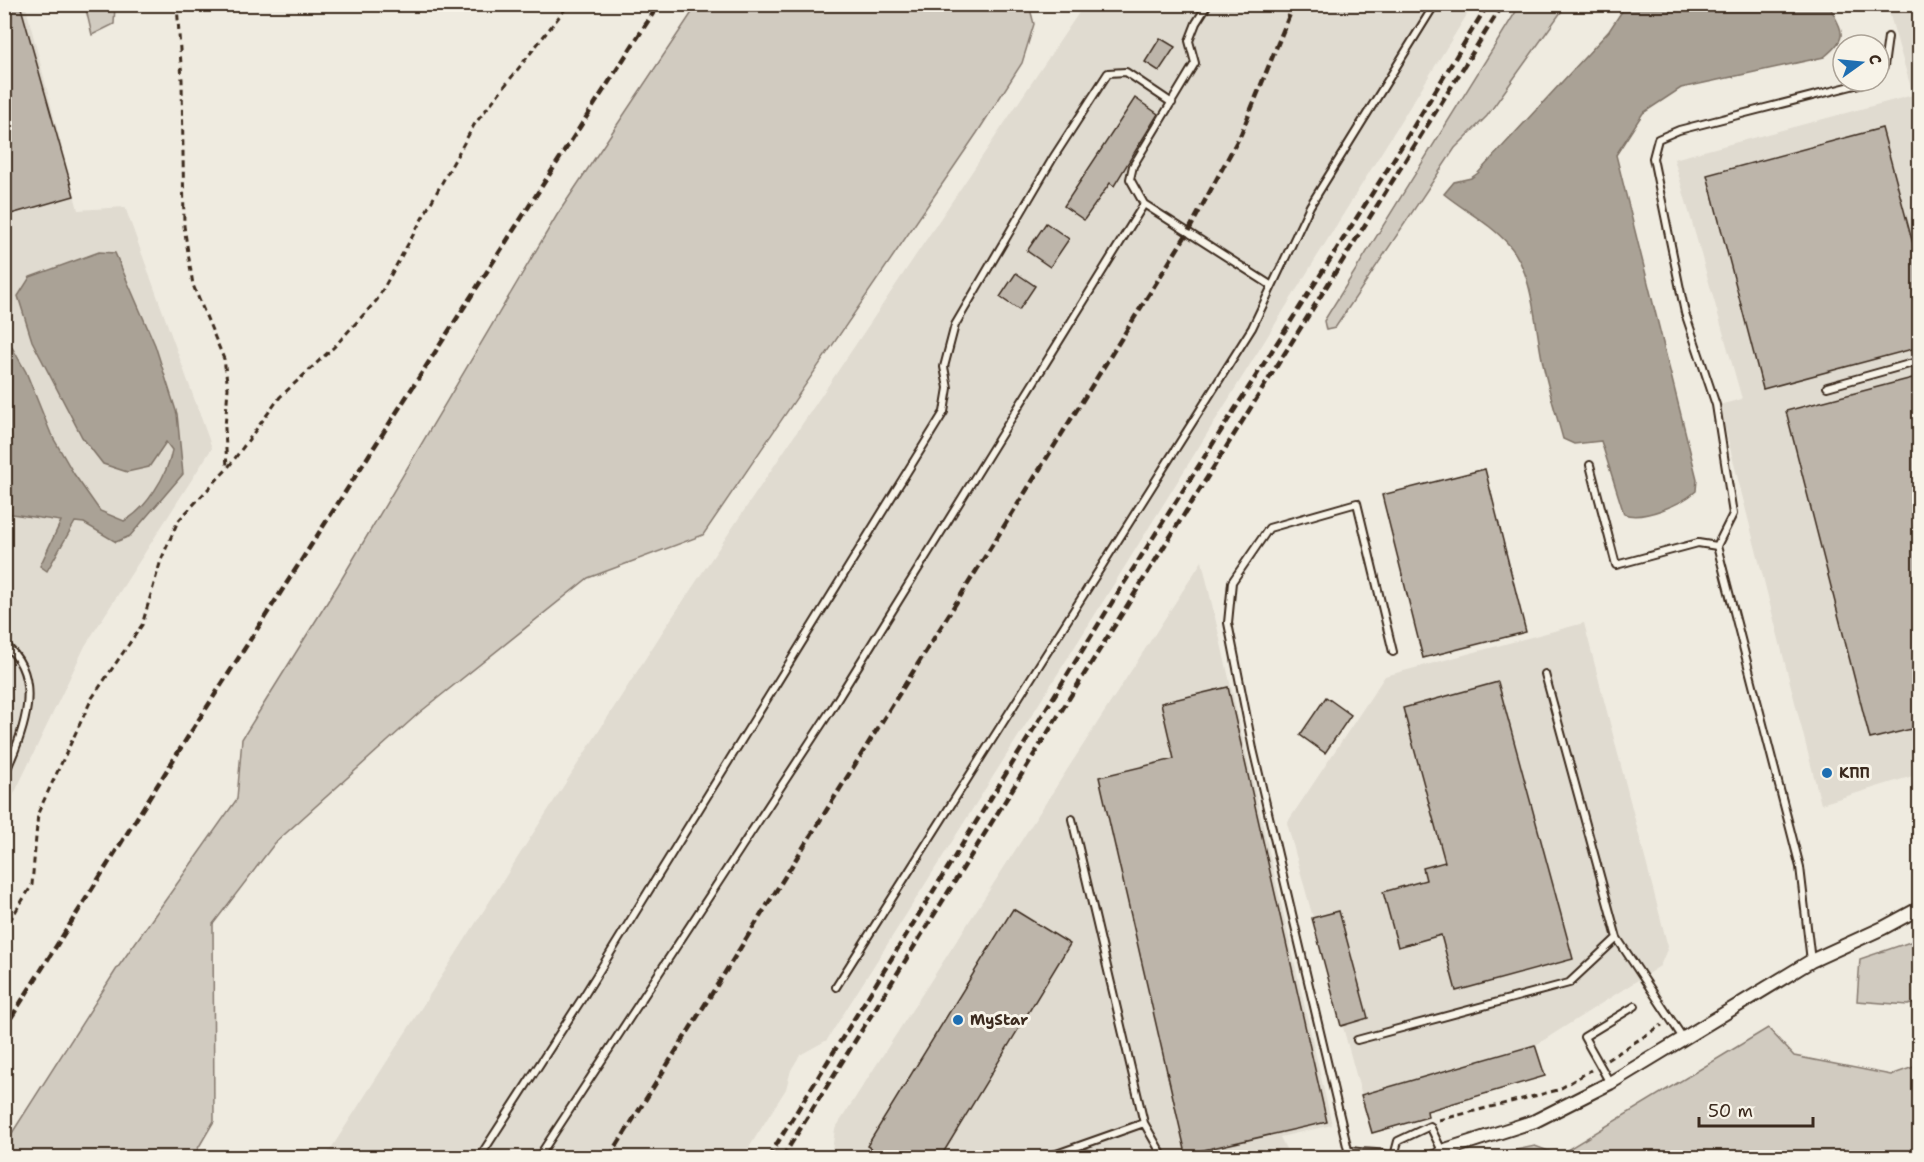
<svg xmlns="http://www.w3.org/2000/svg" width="1924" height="1162" viewBox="0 0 1924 1162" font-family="'Shantell Sans',sans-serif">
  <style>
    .built { fill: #e0dbd0 }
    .green { fill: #d1cbc0; stroke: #867a6f; stroke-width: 1.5 }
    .water { fill: #aaa296; stroke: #7e7266; stroke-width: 1.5 }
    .building { fill: #bdb5aa; stroke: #3b2a1e; stroke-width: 1.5 }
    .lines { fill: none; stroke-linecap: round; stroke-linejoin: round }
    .service-casing { stroke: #3b2a1e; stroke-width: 10 }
    .minor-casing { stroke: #3b2a1e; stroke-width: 16 }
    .path { stroke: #3b2a1e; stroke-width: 3; stroke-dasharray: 6 4.5; stroke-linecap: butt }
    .service { stroke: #f7f3e8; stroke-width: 6 }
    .minor { stroke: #f7f3e8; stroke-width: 12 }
    .rail { stroke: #3b2a1e; stroke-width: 4.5; stroke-dasharray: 9 4.5; stroke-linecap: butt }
    .poi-dot { fill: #1f6fb2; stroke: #f7f3e8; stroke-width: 2 }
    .labels { text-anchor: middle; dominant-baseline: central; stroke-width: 6; stroke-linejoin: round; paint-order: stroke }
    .poi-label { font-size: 15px; font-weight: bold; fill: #3b2a1e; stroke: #f7f3e8; text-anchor: start }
  </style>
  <rect width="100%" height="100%" fill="#efebe0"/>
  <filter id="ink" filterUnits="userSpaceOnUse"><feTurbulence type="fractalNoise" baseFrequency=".0167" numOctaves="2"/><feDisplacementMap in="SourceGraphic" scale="12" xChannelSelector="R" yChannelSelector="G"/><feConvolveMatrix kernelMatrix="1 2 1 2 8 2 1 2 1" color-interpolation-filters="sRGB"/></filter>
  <g filter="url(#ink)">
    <path class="built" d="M25 4 78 210 125 207 212 448 85 646 5 813 4 5Z
      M1084 5H1473L1091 621 827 1040 800 1055 791 1070 786 1089 743 1157 325 1158 663 631Z
      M1887 5H1919V774L1821 804 1719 405 1742 399 1674 159 1913 95Z
      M1202 561 1332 1125 1280 1137 1290 1157 831 1158 835 1129Z
      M1584 623 1668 947 1660 966 1536 1045 1545 1076 1427 1111 1428 1117 1372 1133 1287 823 1385 676Z"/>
    <path class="green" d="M85 5H115L114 24 92 35Z
      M697 5H1029L1034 24 1022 63 977 133 703 535 588 578 419 713 275 843 213 924 214 1121 193 1157H5V1144L116 970 237 799 242 739 338 585 557 215Z
      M1520 5H1566L1487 116 1455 148 1335 328 1326 330 1324 321Z
      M1919 939V1002L1908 1005 1857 1001 1860 959Z
      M1768 1028 1794 1056 1891 1075 1919 1065V1157H1482L1535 1146 1559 1155Z"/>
    <path class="water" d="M1626 5H1829C1842 32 1850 36 1824 57L1681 88 1643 113 1616 155 1697 479 1696 491C1682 504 1643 521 1624 514L1601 441 1574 444 1563 439C1556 413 1547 386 1542 359 1535 325 1533 272 1509 245 1491 224 1465 211 1444 194L1454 182 1471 178 1478 173 1609 31Z
      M99 252 115 253 155 345 177 414 183 474 130 536 116 542 84 523 75 522 47 571 40 566 61 521 5 513V335L26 372 51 434 74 474 100 511 124 521C146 510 168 474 172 450L166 442 149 467 127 472 103 464 82 437 32 341 18 296 30 277Z"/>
    <path class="building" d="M4 4H20L74 196 4 216Z
      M1160 38 1175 47 1159 71 1145 62Z
      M1135 98 1158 114 1114 186 1110 183 1084 220 1064 206Z
      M1882 128 1920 270V347L1763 389 1707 175Z
      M1046 223 1069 239 1050 267 1027 251Z
      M1016 273 1035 286 1019 310 1000 297Z
      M1920 376V727L1870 739 1786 411Z
      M1485 469 1526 632 1423 658 1382 495Z
      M1498 682 1573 959 1456 991 1441 935 1398 947 1383 892 1426 880 1423 868 1445 862 1403 708Z
      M1228 687 1327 1122 1186 1154 1099 777 1174 759 1161 703Z
      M1326 697 1351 715 1325 753 1300 735Z
      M1013 909 1070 944 940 1158H886L867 1146Z
      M1339 911 1368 1018 1341 1026 1312 918Z
      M1535 1045 1545 1076 1427 1111 1428 1117 1372 1133 1361 1095Z"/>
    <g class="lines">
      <defs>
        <path id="service" d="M1879 72 1884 66 1888 37
          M1272 286 1310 206 1435 4
          M1827 387 1920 361
          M1590 465 1616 565 1698 543 1717 546 1800 867 1811 961
          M1717 546 1733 514 1716 405 1685 313 1653 158 1658 139 1679 130 1871 81
          M4 644C46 677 23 735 4 775
          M1393 652 1357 503 1269 528 1232 582 1228 623 1253 749 1348 1150C1364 1155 1380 1149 1395 1158
          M1545 674 1617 938
          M1072 819 1144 1123 1164 1158
          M836 987 1252 328 1272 286 1144 204
          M1357 1040 1569 983 1617 938 1683 1038
          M1610 1083 1584 1037 1635 1006
          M1394 1156 1398 1141 1430 1126 1442 1151 1423 1158
          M479 1158 585 994 944 412 948 388 944 367 955 325 1053 158 1108 73 1126 72 1172 103
          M538 1158 829 713 1144 204 1130 179 1133 166 1195 63 1189 41 1196 23 1208 4
          M1045 1158 1144 1123"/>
        <path id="minor" d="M1442 1151 1535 1121 1610 1083 1811 961 1883 928 1920 908"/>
      </defs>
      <use href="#service" class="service-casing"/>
      <use href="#minor" class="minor-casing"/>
      <path class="path" d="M177 4 182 80 184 226 193 285 224 359 228 388 225 428 227 469
        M4 930 32 885 38 813 92 698 142 625 161 560 178 521 227 469 280 397 334 347 377 300 474 125 569 4
        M1607 1060 1662 1025
        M1439 1120 1558 1090 1591 1070"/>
      <use href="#service" class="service"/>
      <use href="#minor" class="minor"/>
      <path class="rail" d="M4 1029 189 735 659 4
        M609 1158 1188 232 1241 134 1294 4
        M768 1158 1121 588 1389 167 1488 4
        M782 1158 1503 4"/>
    </g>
  </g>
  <g class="poi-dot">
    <circle cx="1827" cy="773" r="6"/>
    <circle cx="958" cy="1020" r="6"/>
  </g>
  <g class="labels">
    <g class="poi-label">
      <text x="1839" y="773">КПП</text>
      <text x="970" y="1020">MyStar</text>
    </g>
  </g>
  <rect width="1924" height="1162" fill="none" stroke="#f7f3e8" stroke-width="24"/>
  <rect x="12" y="12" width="1900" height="1138" fill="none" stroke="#3b2a1e" stroke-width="2" filter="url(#ink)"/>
  <g transform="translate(1861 63) rotate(75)"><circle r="28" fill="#f7f3e8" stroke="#aca397" stroke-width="1.5"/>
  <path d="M0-4.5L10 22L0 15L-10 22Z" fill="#1f6fb2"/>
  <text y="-9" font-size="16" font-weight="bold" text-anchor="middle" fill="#3b2a1e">С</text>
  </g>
  <path d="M1699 1117v9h114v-9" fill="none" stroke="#3b2a1e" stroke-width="3"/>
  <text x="1708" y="1117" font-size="18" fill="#3b2a1e" stroke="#f7f3e8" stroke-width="4.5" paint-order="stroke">50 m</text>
</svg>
